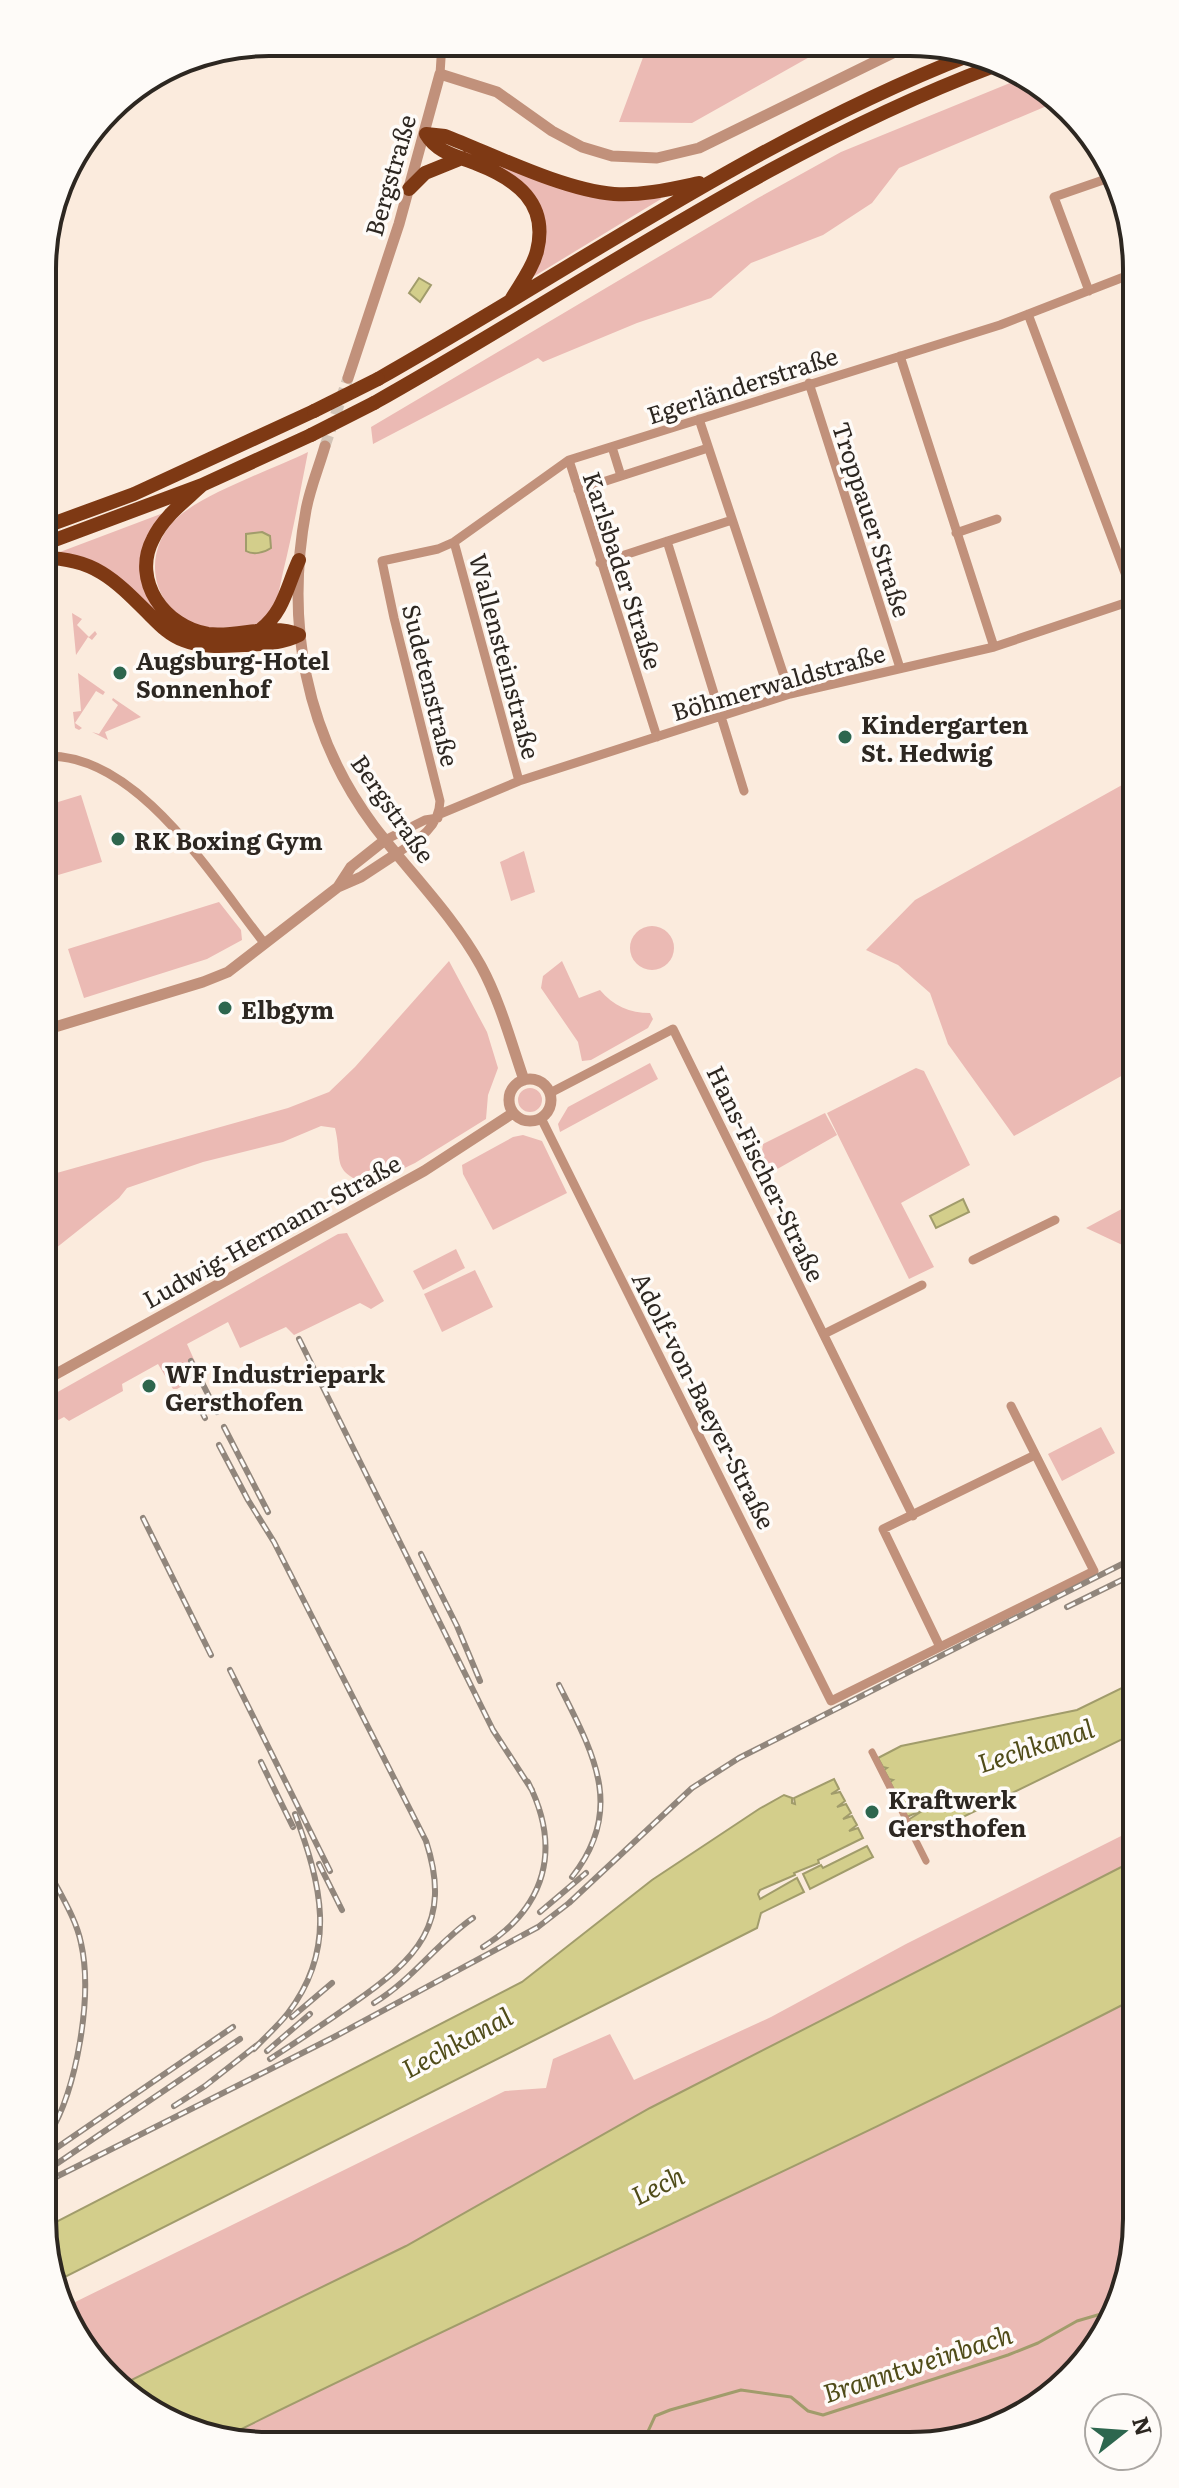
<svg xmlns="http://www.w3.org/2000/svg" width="1179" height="2488" viewBox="0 0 1179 2488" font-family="Literata,serif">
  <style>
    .green { fill: #ebbab4 }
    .water { fill: #d3ce8b; stroke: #a19c6b; stroke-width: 2 }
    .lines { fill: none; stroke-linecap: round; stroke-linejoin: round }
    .stream { stroke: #a19c6b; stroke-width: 3 }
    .tertiary-tunnel { stroke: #d2c4b7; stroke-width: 11; stroke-dasharray: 11 5.5; stroke-linecap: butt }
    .pedestrian { stroke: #c1917b; stroke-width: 7 }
    .minor { stroke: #c1917b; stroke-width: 9 }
    .tertiary { stroke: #c1917b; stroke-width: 11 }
    .trunk { stroke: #7e3914; stroke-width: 14 }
    .rail-casing { stroke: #91867c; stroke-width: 6 }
    .rail { stroke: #fefbf8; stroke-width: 3; stroke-dasharray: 9; stroke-linecap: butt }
    .trunk-bridge { stroke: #7e3914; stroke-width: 14 }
    .poi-dot { fill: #2d664e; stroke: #fefbf8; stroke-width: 3 }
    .labels { text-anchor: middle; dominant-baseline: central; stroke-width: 7; stroke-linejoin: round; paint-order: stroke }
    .street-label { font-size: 24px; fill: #2d2721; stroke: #fefbf8 }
    .poi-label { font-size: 24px; font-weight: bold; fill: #2d2721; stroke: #fefbf8; text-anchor: start }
    .water-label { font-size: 26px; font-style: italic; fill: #504c19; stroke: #fefbf8 }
    .rim { fill: none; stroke: #2d2721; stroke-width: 4 }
  </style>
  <rect width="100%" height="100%" fill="#fbebdd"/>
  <path class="green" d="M648 44 829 46 692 123 619 122Z
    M1020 79 1061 100 899 168 872 203 823 235 751 263 711 298 637 323 543 362 538 358 373 444 371 427 758 198 841 152Z
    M465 150 564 188 658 195 661 199 528 280 540 209 464 153Z
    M308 452C300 492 293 532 283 572 280 585 278 601 271 612 262 626 247 627 233 627 223 628 212 629 203 627 151 613 139 552 178 517 205 493 273 469 308 452Z
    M166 512 142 566 184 632 183 635 86 558 60 552Z
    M72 613 82 619 77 625 89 637 95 631 97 634 92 640 88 637 76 655Z
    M78 673 105 692 103 695 96 691 75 723 82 728 79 730 75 728 73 712 81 711Z
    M113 698 141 717 105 732 108 740 92 732 99 734 118 705 112 700Z
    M1131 780 1132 1070 1014 1136 948 1044 930 993 898 965 866 950 915 900Z
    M81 795 102 862 48 878 45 868V806Z
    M524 851 535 892 511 901 500 862Z
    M219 902 241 930 242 940 207 959 84 998 68 949Z
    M630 948a22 22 0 1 1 44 0a22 22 0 1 1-44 0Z
    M449 961 487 1032 498 1068 488 1095 486 1119 415 1163 369 1185C330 1171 343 1161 335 1128L321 1126 283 1142 203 1162 127 1188 119 1198 46 1256V1176L288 1108 329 1092 355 1067Z
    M562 961 579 998 600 990C613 1006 630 1013 650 1013L653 1019 648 1028 591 1060 582 1061 578 1042 541 988 543 976Z
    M650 1063 658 1079 560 1132 558 1124 568 1107Z
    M916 1068 924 1071 970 1165 901 1203 934 1267 909 1279 827 1113Z
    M518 1100a12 12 0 1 1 24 0a12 12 0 1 1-24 0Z
    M825 1113 837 1135 758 1180 763 1144Z
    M523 1135 542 1141 567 1193 493 1230 463 1174 462 1165 513 1137Z
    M1133 1203V1250L1086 1228Z
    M347 1233 384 1301 371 1309 360 1303 294 1335 286 1327 240 1348 228 1322 187 1344 201 1375 177 1389H173L158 1364 122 1384 123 1391 69 1421 64 1417 47 1426V1398L338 1234Z
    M456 1249 465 1268 423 1290 413 1271Z
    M475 1270 493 1307 442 1332 424 1294Z
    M1101 1427 1115 1453 1062 1481 1048 1454Z
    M1135 1829V1860L650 2108 406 2246 117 2387 67 2306 505 2091 546 2088 553 2059 610 2034 634 2080 771 2017 906 1944Z
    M1136 1998V2234L1120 2305 1081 2368 969 2438 226 2442 221 2439C524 2289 834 2153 1136 1998Z"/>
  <path class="water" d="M419 278 431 285 420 302 409 293Z
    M262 532 270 536 271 548C264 553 253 555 246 551V534Z
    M963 1199 969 1212 936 1228 930 1216Z
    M1134 1682 1135 1733 918 1839 908 1820 927 1808 907 1817 902 1806 905 1804H901L896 1794 899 1792H895L890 1782 893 1780 889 1779 884 1770 887 1768 883 1767 878 1758 901 1746 1077 1710Z
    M834 1779 839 1789 831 1794 840 1792 845 1801 837 1807 846 1804 851 1813 843 1819 852 1816 857 1825 849 1831 858 1828 863 1838 818 1860 819 1863 794 1873 795 1875 760 1890 758 1894 760 1899 797 1878 804 1892 761 1913 757 1928 53 2283 50 2278V2225L522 1982 652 1880 759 1809 784 1795 792 1798V1803L795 1804 794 1798Z
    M867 1846 873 1857 810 1889 803 1874 821 1865 823 1868Z
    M1135 1860 1136 1998C834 2153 524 2289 221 2439L117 2387 406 2246 650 2108Z"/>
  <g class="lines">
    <path class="stream" d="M644 2440 655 2416 670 2410 741 2390 791 2397 808 2411 823 2415 1008 2355 1038 2343 1077 2321 1101 2314 1121 2302"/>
    <path class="tertiary-tunnel" d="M325 446 348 378"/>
    <path class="pedestrian" d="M872 1752 907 1821
      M908 1825 926 1861"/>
    <path class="minor" d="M440 74 442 43
      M1089 291 1054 197 1109 178
      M1028 314 1131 589
      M900 356 994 647
      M809 383 900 668
      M699 419 790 694
      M612 447 621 476
      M569 460 657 737
      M578 490 708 448
      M956 533 997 519
      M667 541 744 791
      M454 542 519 781
      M600 563 732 520
      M44 756C138 752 213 879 265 944
      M440 814 519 781 790 694 994 647 1131 601
      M385 840 425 820 438 818
      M396 854C418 840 439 828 440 801L394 618 382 561 438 549 454 542 569 460 1000 325 1129 275
      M550 1093 673 1029 913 1516
      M541 1118 831 1701 940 1647
      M973 1260 1055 1220
      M824 1334 922 1285
      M1011 1406 1094 1571 940 1647 883 1529 1035 1455"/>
    <path class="tertiary" d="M348 378 399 224 440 74 497 92 552 131 582 147 612 156 657 158 699 148 907 46
      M325 446C319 467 310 488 306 510 285 623 305 733 374 826 410 873 452 914 481 966 500 1001 511 1042 524 1080
      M338 887 351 867 385 840
      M45 1030 203 982 228 972 338 887 361 877 396 854
      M509 1100a21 21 0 1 1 42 0a21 21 0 1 1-42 0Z
      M47 1379 424 1171 513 1113"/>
    <path class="trunk" d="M426 134 445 136C494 155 563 190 614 194 642 196 671 189 699 183
      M426 134C437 153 457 156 477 164 516 179 549 203 537 251 533 268 520 284 511 300
      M409 189 425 173 462 158
      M378 379C574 268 760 137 970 55
      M374 403C579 288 773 149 994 66
      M202 485C185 501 163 517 153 539 131 581 165 627 208 634 239 638 270 622 299 635
      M44 527 134 494 314 411
      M44 544 202 485 311 435
      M44 558C94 558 115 580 149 614 159 624 169 635 183 640 203 648 224 646 244 645 263 644 281 644 299 635
      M260 630C284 612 287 586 299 560"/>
    <defs>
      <path id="rail" d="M299 1339 493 1730 532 1790
        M191 1361 217 1412
        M195 1398 205 1418
        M224 1427 268 1512
        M219 1445 248 1500 274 1542 426 1841C453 1924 417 1959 352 2004 325 2023 298 2041 270 2059
        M143 1518 211 1655
        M421 1554 457 1626 480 1681
        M1067 1607 1134 1574
        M230 1670 330 1871
        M559 1685C593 1753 626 1809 572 1877
        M261 1762 293 1827
        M319 1864 342 1910
        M48 1870C60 1894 76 1918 81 1943 93 1996 77 2089 49 2135
        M540 1912 586 1873
        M483 1947C546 1907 562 1849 528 1782
        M374 2003C412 1980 437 1943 473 1918
        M292 2017 332 1983
        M254 2049C265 2037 278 2026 288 2013 338 1948 321 1884 295 1814
        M267 2051 310 2014
        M174 2106 205 2086 261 2042
        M49 2153 233 2027
        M49 2169 240 2039
        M50 2180 334 2037 538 1927 569 1903 692 1788 739 1758 1134 1558"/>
    </defs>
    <use href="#rail" class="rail-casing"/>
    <use href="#rail" class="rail"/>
    <path class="trunk-bridge" d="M314 411 378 379
      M311 435 374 403"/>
  </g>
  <g class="poi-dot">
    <circle cx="120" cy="673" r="8"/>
    <circle cx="845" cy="737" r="8"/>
    <circle cx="118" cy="839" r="8"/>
    <circle cx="225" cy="1008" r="8"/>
    <circle cx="149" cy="1386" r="8"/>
    <circle cx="872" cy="1812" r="8"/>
  </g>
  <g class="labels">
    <g class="street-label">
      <text transform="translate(389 175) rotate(-74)">Bergstraße</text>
      <text transform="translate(742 384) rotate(-18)">Egerländerstraße</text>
      <text transform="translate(873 519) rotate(72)">Troppauer Straße</text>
      <text transform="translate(624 570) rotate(72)">Karlsbader Straße</text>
      <text transform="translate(506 656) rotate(75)">Wallensteinstraße</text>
      <text transform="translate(778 681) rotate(-16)">Böhmerwaldstraße</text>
      <text transform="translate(432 685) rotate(76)">Sudetenstraße</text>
      <text transform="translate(394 808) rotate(55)">Bergstraße</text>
      <text transform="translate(767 1173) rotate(64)">Hans-Fischer-Straße</text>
      <text transform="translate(271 1230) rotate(-29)">Ludwig-Hermann-Straße</text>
      <text transform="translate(705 1400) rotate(63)">Adolf-von-Baeyer-Straße</text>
    </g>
    <g class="poi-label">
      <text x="136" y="659">Augsburg-Hotel<tspan x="136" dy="28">Sonnenhof</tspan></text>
      <text x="861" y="723">Kindergarten<tspan x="861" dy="28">St. Hedwig</tspan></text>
      <text x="134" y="839">RK Boxing Gym</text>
      <text x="241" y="1008">Elbgym</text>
      <text x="165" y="1372">WF Industriepark<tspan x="165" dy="28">Gersthofen</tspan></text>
      <text x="888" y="1798">Kraftwerk<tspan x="888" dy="28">Gersthofen</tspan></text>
    </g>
    <g class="water-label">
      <text transform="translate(1035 1744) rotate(-18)">Lechkanal</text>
      <text transform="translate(456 2041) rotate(-28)">Lechkanal</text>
      <text transform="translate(657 2184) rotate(-26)">Lech</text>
      <text transform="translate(917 2362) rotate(-18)">Branntweinbach</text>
    </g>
  </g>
  <path d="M0 0H1179V2488H0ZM269 56H910A213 213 0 0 1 1123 269V2219A213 213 0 0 1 910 2432H269A213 213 0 0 1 56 2219V269A213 213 0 0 1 269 56Z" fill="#fefbf8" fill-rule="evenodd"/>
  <path class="rim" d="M269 56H910A213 213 0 0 1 1123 269V2219A213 213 0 0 1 910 2432H269A213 213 0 0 1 56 2219V269A213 213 0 0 1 269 56Z"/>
  <g transform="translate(1123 2432) rotate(73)"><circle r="38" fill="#fefbf8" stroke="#aaa6a2" stroke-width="2"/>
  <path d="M0-6L14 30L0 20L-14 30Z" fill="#2d664e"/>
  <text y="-12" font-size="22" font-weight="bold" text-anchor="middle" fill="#2d2721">N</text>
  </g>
</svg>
